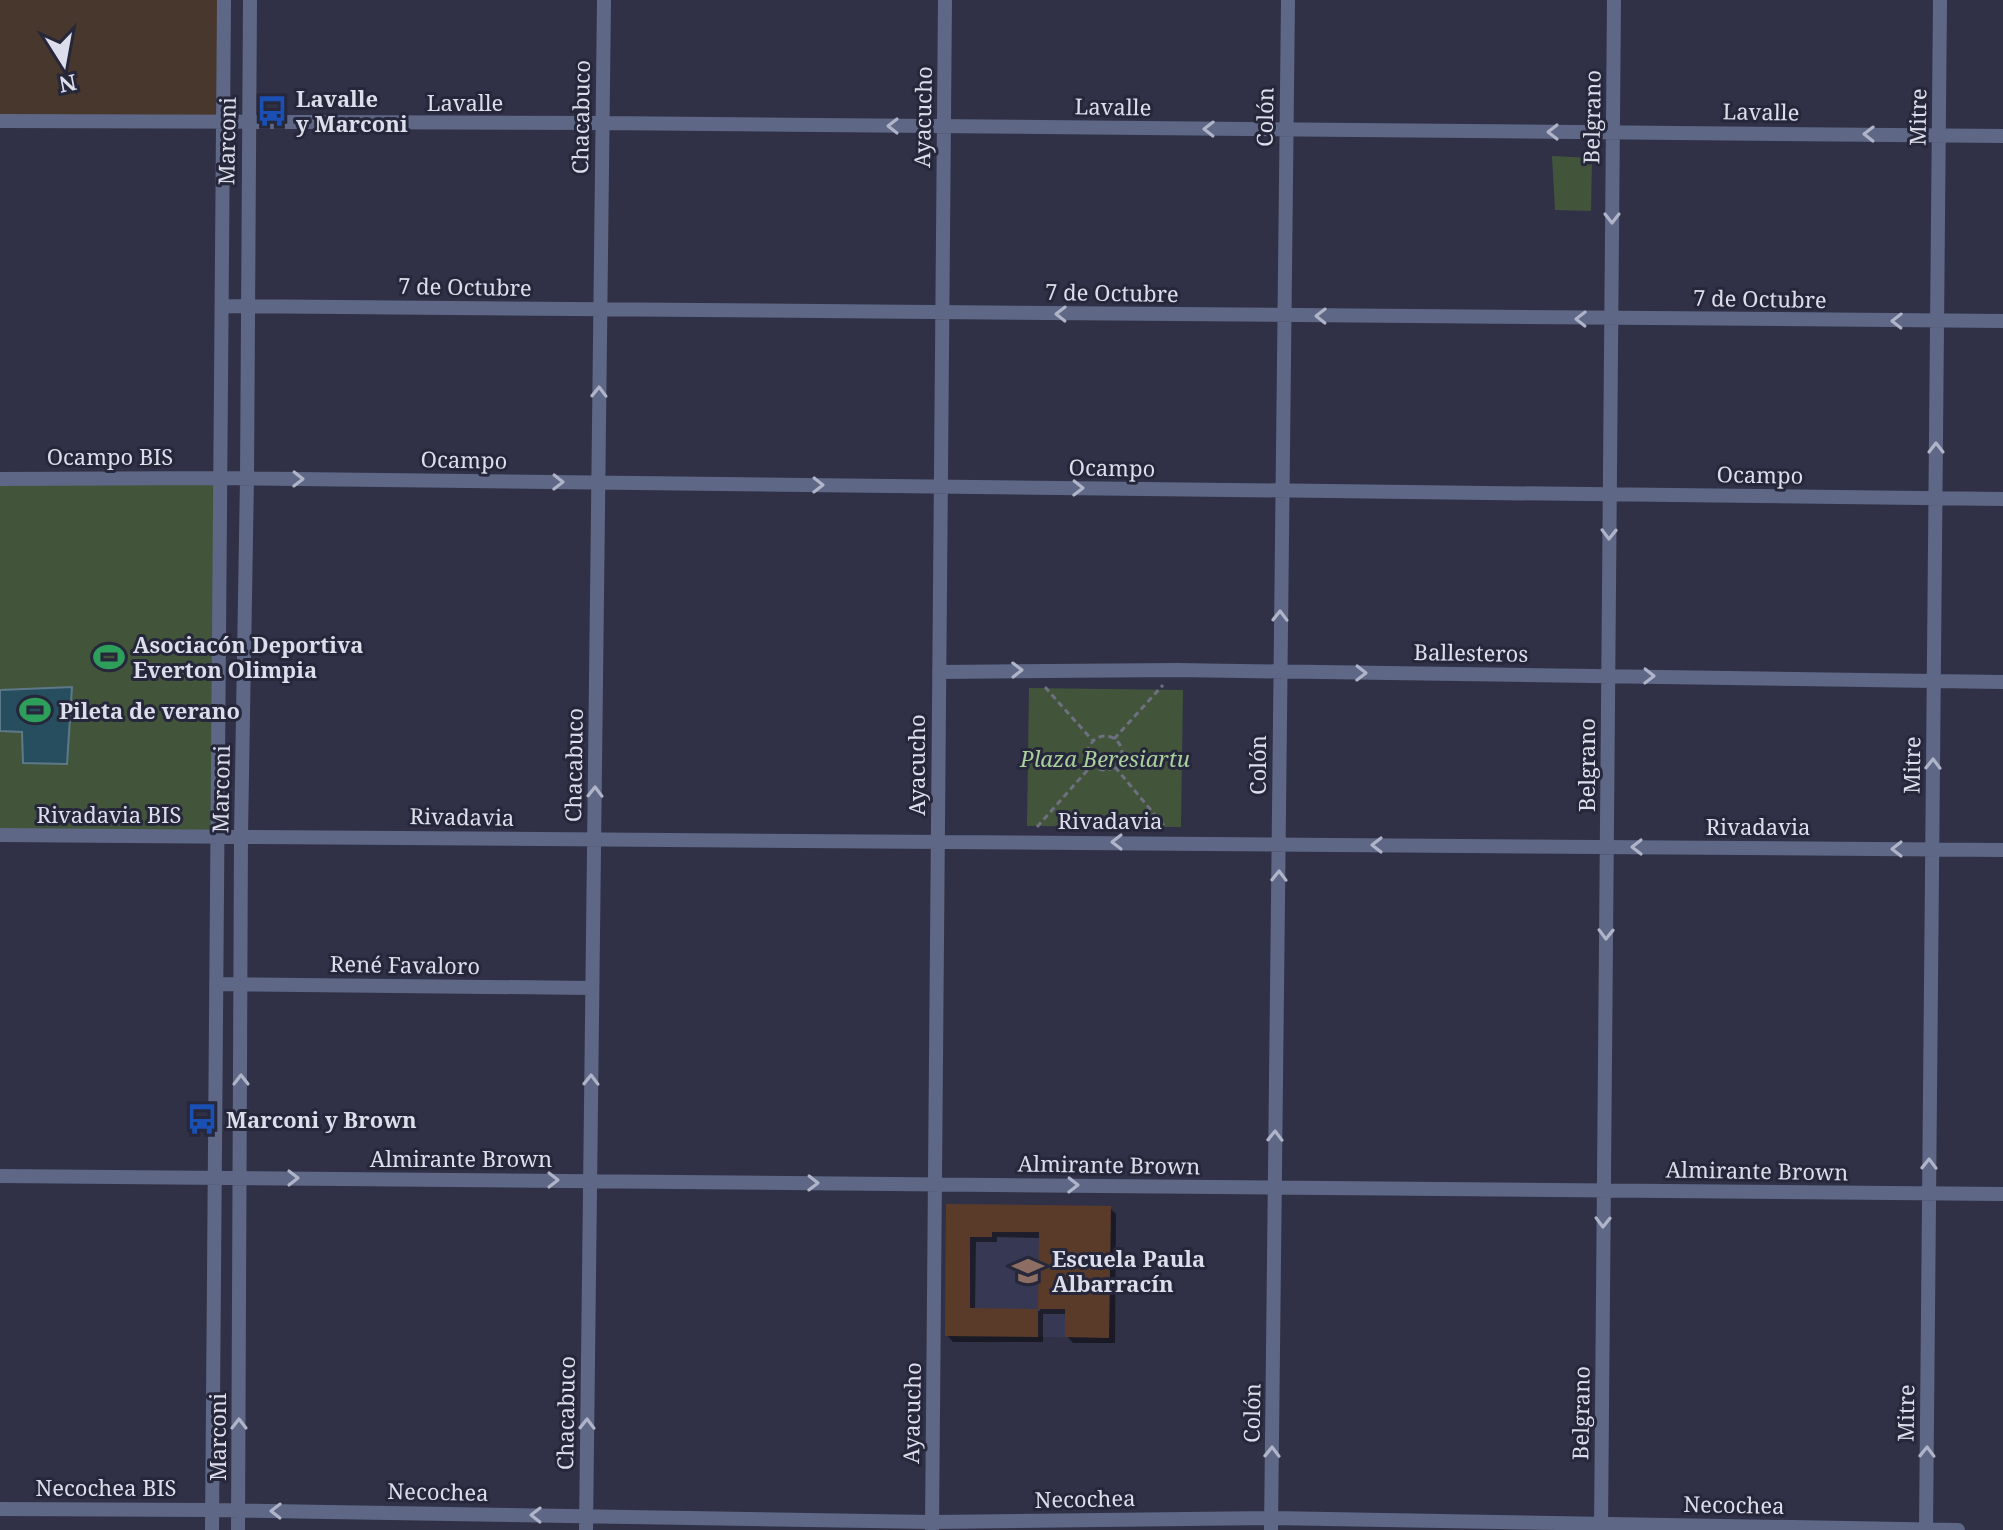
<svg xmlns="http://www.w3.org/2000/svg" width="2003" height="1530" viewBox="0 0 2003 1530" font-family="'Noto Serif',serif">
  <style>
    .built { fill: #373853 }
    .industrial { fill: #48372c }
    .green { fill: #42553b }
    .water { fill: #274e5e; stroke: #5d7988; stroke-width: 2 }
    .shadow { fill: #0007; fill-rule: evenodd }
    .building { fill: #5a3b2a; fill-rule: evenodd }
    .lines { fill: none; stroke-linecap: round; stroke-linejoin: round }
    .path { stroke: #6e6f81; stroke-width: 3; stroke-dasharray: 6 4; stroke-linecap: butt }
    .street { stroke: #5e6786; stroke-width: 14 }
    .oneway { stroke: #b0b4c8 }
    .labels { text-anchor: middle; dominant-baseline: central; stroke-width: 6; stroke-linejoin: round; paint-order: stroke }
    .poi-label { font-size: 22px; font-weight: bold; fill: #dcdeeb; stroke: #26273b; text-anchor: start }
    .street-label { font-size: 22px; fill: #dcdeeb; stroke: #26273b }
    .park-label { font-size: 22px; font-style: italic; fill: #a9cf9b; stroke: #26273b }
  </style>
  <rect width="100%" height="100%" fill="#303146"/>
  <path class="built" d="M946 1204 1111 1206 1109 1338 945 1336Z"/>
  <path class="industrial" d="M0 0H224L223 124 0 121Z"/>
  <path class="green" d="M1552 156 1592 158 1591 211 1555 210Z
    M220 478 217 837 0 835V479Z
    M1029 688 1183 690 1181 827 1027 826Z"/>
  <path class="water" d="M72 687 67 764 23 763 22 732 0 731V690Z"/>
  <path class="shadow" d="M948 1206 1110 1208 1116 1214 1115 1343H1073L1067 1336V1314H1043V1342H953L947 1335ZM997 1237 1041 1238 1040 1311 975 1310 976 1242H997Z"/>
  <path class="building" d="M946 1204 1111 1206 1109 1338 1065 1337V1309H1038V1337L945 1336ZM992 1232H1039L1038 1309 970 1308V1237H992Z"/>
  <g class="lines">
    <path class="path" d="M1045 687 1093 741
      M1088 753a17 17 0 1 1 34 0a17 17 0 1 1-34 0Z
      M1114 739 1163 685
      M1115 767 1165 827
      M1037 827 1092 765"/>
    <path class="street" d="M0 121 602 123 2003 136
      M222 306 2003 321
      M0 479 220 478 2003 499
      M939 672 1177 670 2003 682
      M0 835 2003 850
      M216 984 592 988
      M0 1176 2003 1194
      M0 1509 212 1510 932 1522 1271 1518 1958 1530
      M212 1530 224 0
      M238 1530 241 835 247 478 250 0
      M586 1530 604 0
      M932 1530 945 0
      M1271 1530 1288 0
      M1601 1530 1614 0
      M1926 1530 1940 0"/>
  </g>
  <defs><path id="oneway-chevron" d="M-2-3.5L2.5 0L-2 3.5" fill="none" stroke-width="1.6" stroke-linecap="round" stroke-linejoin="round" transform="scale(2)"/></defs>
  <g class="oneway">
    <use href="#oneway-chevron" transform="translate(893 126) rotate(-180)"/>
    <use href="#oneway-chevron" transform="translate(1209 129) rotate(-179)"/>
    <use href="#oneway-chevron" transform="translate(1553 132) rotate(-180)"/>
    <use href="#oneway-chevron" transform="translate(1869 134) rotate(-179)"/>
    <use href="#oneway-chevron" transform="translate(1612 218) rotate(90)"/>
    <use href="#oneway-chevron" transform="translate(1061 314) rotate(-179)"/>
    <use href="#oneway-chevron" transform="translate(1321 316) rotate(-179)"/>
    <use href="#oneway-chevron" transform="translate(1581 319) rotate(-179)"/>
    <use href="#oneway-chevron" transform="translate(1897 321) rotate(-179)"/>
    <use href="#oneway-chevron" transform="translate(599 392) rotate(-89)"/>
    <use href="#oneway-chevron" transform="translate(1936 448) rotate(-90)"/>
    <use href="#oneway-chevron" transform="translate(298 479) rotate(1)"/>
    <use href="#oneway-chevron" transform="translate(558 482) rotate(1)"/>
    <use href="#oneway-chevron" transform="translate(818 485) rotate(1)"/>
    <use href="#oneway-chevron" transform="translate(1078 488) rotate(1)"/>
    <use href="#oneway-chevron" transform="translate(1609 534) rotate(91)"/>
    <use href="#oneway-chevron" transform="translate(1280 616) rotate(-89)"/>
    <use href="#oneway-chevron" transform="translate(1017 670) rotate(-1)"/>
    <use href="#oneway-chevron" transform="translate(1361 673) rotate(1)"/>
    <use href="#oneway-chevron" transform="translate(1649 676) rotate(1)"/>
    <use href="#oneway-chevron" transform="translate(1933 764) rotate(-89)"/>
    <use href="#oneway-chevron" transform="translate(595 792) rotate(-89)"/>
    <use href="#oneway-chevron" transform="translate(1117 842) rotate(-180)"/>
    <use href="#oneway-chevron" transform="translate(1377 845) rotate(-180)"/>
    <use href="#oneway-chevron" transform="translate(1637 847) rotate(-180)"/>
    <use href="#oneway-chevron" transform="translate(1897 849) rotate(-180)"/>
    <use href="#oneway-chevron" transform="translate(1279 876) rotate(-89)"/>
    <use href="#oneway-chevron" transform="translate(1606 934) rotate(91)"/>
    <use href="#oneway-chevron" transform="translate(241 1080) rotate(-90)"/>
    <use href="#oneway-chevron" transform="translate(591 1080) rotate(-89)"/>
    <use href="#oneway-chevron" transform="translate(1275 1136) rotate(-89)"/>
    <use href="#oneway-chevron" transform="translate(1929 1164) rotate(-89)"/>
    <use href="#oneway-chevron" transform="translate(293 1178)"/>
    <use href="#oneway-chevron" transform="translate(553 1180)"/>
    <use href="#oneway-chevron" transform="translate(813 1183) rotate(1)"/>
    <use href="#oneway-chevron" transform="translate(1073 1185) rotate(1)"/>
    <use href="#oneway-chevron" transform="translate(1603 1222) rotate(91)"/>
    <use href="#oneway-chevron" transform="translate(239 1424) rotate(-90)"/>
    <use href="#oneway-chevron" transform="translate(587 1424) rotate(-89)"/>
    <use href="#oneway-chevron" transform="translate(1272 1452) rotate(-89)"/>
    <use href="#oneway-chevron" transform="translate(1927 1452) rotate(-89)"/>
    <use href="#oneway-chevron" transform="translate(276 1511) rotate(-179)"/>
    <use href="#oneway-chevron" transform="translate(536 1515) rotate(-179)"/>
  </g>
  <defs>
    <symbol id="bus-bare" viewBox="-9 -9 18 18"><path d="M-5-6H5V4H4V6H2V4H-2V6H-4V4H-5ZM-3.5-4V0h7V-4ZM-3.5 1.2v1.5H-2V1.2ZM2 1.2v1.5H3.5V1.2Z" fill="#1a4fb4" stroke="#26273b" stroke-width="2.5" paint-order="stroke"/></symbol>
    <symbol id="stadium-bare" viewBox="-9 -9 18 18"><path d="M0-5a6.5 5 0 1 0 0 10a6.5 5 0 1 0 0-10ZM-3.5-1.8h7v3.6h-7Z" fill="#2e9e5b" stroke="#26273b" stroke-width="2.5" paint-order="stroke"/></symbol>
    <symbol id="school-bare" viewBox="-9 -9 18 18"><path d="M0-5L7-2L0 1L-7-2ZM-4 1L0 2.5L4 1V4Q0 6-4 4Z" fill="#8d6e63" stroke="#26273b" stroke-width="2.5" paint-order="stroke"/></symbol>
  </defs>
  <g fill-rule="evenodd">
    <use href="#bus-bare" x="250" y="89" width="44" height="44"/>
    <use href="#stadium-bare" x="87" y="635" width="44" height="44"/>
    <use href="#stadium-bare" x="13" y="688" width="44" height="44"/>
    <use href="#bus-bare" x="180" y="1097" width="44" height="44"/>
    <use href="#school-bare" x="1006" y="1249" width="44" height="44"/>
  </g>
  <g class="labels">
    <g class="poi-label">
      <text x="296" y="98">Lavalle<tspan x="296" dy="25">y Marconi</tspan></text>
      <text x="133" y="644">Asociacón Deportiva<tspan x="133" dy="25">Everton Olimpia</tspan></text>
      <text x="59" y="710">Pileta de verano</text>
      <text x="226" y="1119">Marconi y Brown</text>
      <text x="1052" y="1258">Escuela Paula<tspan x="1052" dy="25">Albarracín</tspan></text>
    </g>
    <g class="street-label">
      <text x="465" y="102">Lavalle</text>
      <text transform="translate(1113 106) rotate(1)">Lavalle</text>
      <text transform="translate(1761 111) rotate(1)">Lavalle</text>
      <text transform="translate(580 117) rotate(-89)">Chacabuco</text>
      <text transform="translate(922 117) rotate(-89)">Ayacucho</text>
      <text transform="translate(1264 117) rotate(-89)">Colón</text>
      <text transform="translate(1591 117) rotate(-89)">Belgrano</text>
      <text transform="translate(1917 117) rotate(-89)">Mitre</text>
      <text transform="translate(226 141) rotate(-89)">Marconi</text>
      <text transform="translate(465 286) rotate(1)">7 de Octubre</text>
      <text transform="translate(1112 292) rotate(1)">7 de Octubre</text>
      <text transform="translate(1760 298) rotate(1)">7 de Octubre</text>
      <text x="110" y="456">Ocampo BIS</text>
      <text transform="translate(464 459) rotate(1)">Ocampo</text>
      <text transform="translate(1112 467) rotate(1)">Ocampo</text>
      <text transform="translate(1760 474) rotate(1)">Ocampo</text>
      <text transform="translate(1471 652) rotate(1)">Ballesteros</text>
      <text transform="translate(573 765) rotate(-89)">Chacabuco</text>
      <text transform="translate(916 765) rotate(-90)">Ayacucho</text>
      <text transform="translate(1257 765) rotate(-90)">Colón</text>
      <text transform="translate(1586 765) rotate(-90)">Belgrano</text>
      <text transform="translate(1911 765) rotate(-89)">Mitre</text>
      <text transform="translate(220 789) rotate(-89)">Marconi</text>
      <text x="109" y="814">Rivadavia BIS</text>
      <text transform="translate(462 816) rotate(1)">Rivadavia</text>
      <text x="1110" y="820">Rivadavia</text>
      <text x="1758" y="826">Rivadavia</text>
      <text transform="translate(405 964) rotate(1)">René Favaloro</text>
      <text x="461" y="1158">Almirante Brown</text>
      <text transform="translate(1109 1164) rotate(1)">Almirante Brown</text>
      <text transform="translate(1757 1170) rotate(1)">Almirante Brown</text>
      <text transform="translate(565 1413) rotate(-89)">Chacabuco</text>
      <text transform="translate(911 1413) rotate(-89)">Ayacucho</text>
      <text transform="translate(1251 1413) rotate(-89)">Colón</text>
      <text transform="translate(1580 1413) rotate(-89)">Belgrano</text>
      <text transform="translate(1905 1413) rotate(-89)">Mitre</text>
      <text transform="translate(217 1437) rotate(-90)">Marconi</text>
      <text x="106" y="1487">Necochea BIS</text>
      <text transform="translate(438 1491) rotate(1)">Necochea</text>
      <text transform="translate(1085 1498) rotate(-1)">Necochea</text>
      <text transform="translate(1734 1504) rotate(1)">Necochea</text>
    </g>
    <g class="park-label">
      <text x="1105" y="758">Plaza Beresiartu</text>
    </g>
  </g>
  <g transform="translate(64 64) rotate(169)" stroke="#26273b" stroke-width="6" paint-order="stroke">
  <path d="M0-6L14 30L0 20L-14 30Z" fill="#dcdeeb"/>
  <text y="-12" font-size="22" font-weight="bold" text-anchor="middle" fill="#dcdeeb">N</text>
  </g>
</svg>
